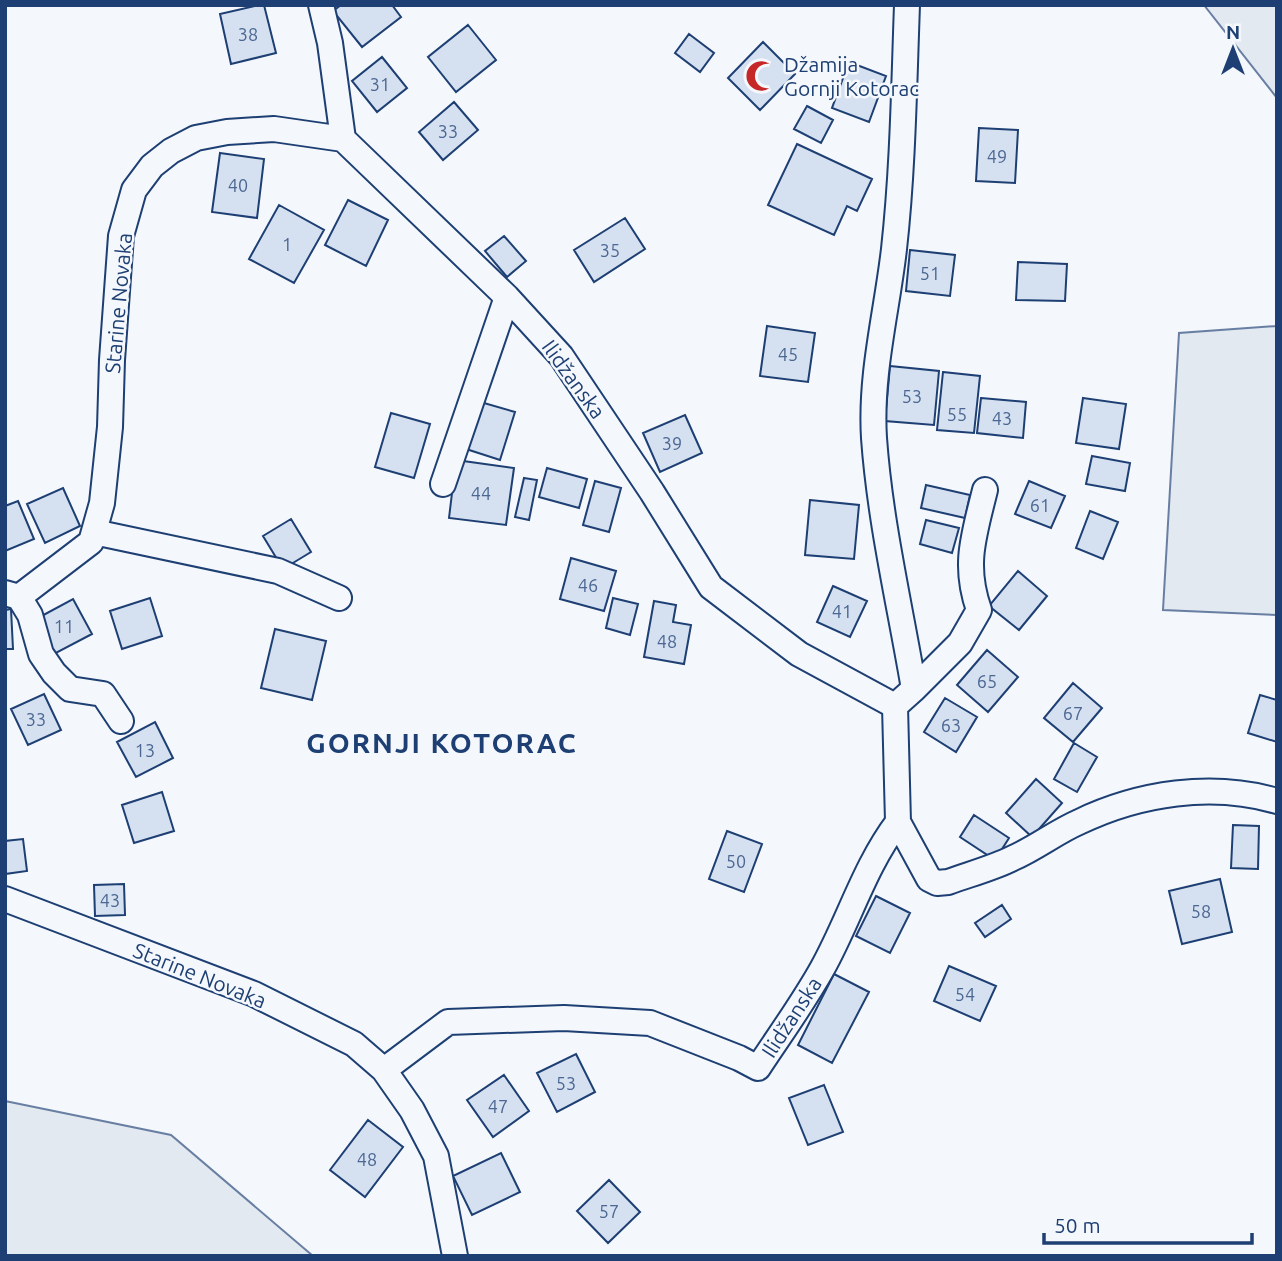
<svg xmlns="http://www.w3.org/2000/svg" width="1282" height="1261" viewBox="0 0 1282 1261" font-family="Ubuntu,sans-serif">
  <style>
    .green { fill: #e3e9f0; stroke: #687fa3; stroke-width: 2 }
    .building { fill: #d5e0f0; stroke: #1d3f73; stroke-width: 2 }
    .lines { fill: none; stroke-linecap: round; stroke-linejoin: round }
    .minor-casing { stroke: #1d3f73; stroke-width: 28 }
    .minor { stroke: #f4f7fb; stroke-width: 24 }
    .labels { text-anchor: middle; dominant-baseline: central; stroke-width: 5; stroke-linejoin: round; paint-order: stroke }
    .number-label { font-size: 18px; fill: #4b6792 }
    .poi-label { font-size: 21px; fill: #1d3f73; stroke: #f4f7fb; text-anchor: start }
    .street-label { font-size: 21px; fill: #1d3f73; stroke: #f4f7fb }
    .district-label { font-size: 28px; font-weight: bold; letter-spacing: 2px; fill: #1d3f73; stroke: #f4f7fb }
  </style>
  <rect width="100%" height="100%" fill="#f4f7fb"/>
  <path class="green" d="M1204 5H1277V98Z
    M1277 326V615L1163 610 1179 333Z
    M5 1101 171 1135 313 1256H5Z"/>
  <path class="building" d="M259 5H264L276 53 231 64 220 14Z
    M341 5H392L401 17 362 47 333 11Z
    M468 25 496 60 456 92 428 57Z
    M689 34 714 53 700 72 675 53Z
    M763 42 795 74 760 110 728 78Z
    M382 57 407 88 377 112 352 81Z
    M849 62 886 76 869 122 832 108Z
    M454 102 478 130 443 160 419 132Z
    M807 106 833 120 821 143 794 129Z
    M979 128 1018 130 1015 183 976 181Z
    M797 144 872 179 857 211 847 206 834 235 768 205Z
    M220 153 264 159 257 218 212 212Z
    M348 200 388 220 366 266 325 245Z
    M279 205 324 230 294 283 249 259Z
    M625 218 645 249 594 282 574 250Z
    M504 236 526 261 507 277 485 251Z
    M910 250 955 255 950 296 906 291Z
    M1018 262 1067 264 1065 301 1016 300Z
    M767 326 815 333 808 382 760 376Z
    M890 366 939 371 934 425 885 421Z
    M943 372 980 376 974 433 937 430Z
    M981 398 1026 402 1023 438 977 433Z
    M1083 398 1126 404 1119 449 1076 443Z
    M477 401 515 412 500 460 463 448Z
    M391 413 430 424 414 478 375 467Z
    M685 415 702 453 660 472 643 433Z
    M1092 456 1130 463 1125 491 1086 484Z
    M456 460 514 468 506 525 449 518Z
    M547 468 587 479 579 508 539 497Z
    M524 478 537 480 529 520 515 517Z
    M595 481 621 488 609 532 583 525Z
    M1029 481 1065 496 1051 528 1015 514Z
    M926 485 970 495 965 518 921 508Z
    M63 488 80 526 45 543 27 504Z
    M810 500 859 505 854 559 805 555Z
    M18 501 34 539 5 551V506Z
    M1090 511 1118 522 1103 559 1076 548Z
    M291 519 311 552 283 569 263 536Z
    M926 520 959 528 952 553 920 544Z
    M571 558 616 571 604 611 560 599Z
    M1018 571 1047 596 1019 630 989 606Z
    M833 586 867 601 850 637 817 622Z
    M150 598 162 636 122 649 110 611Z
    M613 598 638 604 630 635 606 628Z
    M73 599 92 634 54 654 36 619Z
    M654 601 676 605 673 622 691 625 684 664 644 657Z
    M11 609 13 649H5V610Z
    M275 629 326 641 312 700 261 688Z
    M987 650 1018 677 988 712 957 685Z
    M1073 683 1102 708 1073 742 1044 718Z
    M44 694 61 730 28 745 11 709Z
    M1260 695 1277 700V742L1248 733Z
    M945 698 977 717 956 752 924 732Z
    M155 722 173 758 136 777 117 742Z
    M1074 743 1097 757 1077 792 1054 779Z
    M1036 779 1062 803 1032 837 1006 813Z
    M162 792 174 831 134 843 122 805Z
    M974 815 1009 838 995 860 960 837Z
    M1233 825 1259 826 1258 869 1231 868Z
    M727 831 762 844 744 892 709 879Z
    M23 839 27 871 5 874V841Z
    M1220 879 1232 932 1182 944 1169 891Z
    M124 884 125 915 95 916 94 885Z
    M876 896 910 913 890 953 856 936Z
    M1002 905 1011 919 985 937 975 923Z
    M949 966 996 986 980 1021 934 1001Z
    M834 974 869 992 832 1063 798 1045Z
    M576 1054 595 1092 557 1112 537 1073Z
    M504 1075 529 1111 493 1137 467 1100Z
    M824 1085 843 1132 808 1145 789 1098Z
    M368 1120 403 1147 365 1197 330 1170Z
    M501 1153 520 1192 472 1215 453 1176Z
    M609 1180 640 1212 608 1243 577 1211Z"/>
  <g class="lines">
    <defs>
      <path id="minor" d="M321 5 330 43 343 139 507 297 561 356 652 492 711 587 799 654 895 706 898 822 929 879 937 883 948 882C970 874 993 868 1013 858 1036 848 1056 832 1079 822 1139 793 1212 782 1277 801
        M443 484 507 297
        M94 532 278 571 339 598
        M5 593 19 597 91 542 102 503 110 427 112 360 121 236 134 190 152 166 171 151 196 138 227 132 274 129 343 139
        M19 597 30 615 41 654 54 673 70 689 103 694 121 721
        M914 689 960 643 979 610C963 565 974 535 985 490
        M895 706 914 689C900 606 880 522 874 438 870 374 887 311 894 249 903 168 904 86 907 5
        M5 899 254 994 354 1044 384 1070 412 1110 436 1156 455 1256
        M384 1070 448 1022 564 1018 650 1023 739 1058 758 1068C779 1036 803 1003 822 969 849 921 864 867 898 822"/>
    </defs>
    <use href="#minor" class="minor-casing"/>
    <use href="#minor" class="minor"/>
  </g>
  <defs>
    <symbol id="mosque-bare" viewBox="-9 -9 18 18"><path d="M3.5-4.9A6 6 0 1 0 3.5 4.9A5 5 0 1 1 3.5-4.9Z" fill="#c62828" stroke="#f4f7fb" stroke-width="2.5" paint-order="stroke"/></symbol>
  </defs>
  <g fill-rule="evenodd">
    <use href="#mosque-bare" x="739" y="54" width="44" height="44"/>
  </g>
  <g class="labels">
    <g class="number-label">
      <text x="248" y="34">38</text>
      <text x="380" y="84">31</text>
      <text x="448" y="131">33</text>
      <text x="997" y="156">49</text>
      <text x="238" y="185">40</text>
      <text x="287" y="244">1</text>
      <text x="610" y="250">35</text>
      <text x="930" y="273">51</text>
      <text x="788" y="354">45</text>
      <text x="912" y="396">53</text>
      <text x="957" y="414">55</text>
      <text x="1002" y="418">43</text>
      <text x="672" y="443">39</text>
      <text x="481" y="493">44</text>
      <text x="1040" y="505">61</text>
      <text x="588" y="585">46</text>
      <text x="842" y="611">41</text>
      <text x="64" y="626">11</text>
      <text x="667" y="641">48</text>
      <text x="987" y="681">65</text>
      <text x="1073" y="713">67</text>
      <text x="36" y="719">33</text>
      <text x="951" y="725">63</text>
      <text x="145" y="750">13</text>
      <text x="736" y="861">50</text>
      <text x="110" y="900">43</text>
      <text x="1201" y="911">58</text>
      <text x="965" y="994">54</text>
      <text x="566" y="1083">53</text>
      <text x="498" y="1106">47</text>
      <text x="367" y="1159">48</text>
      <text x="609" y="1211">57</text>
    </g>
    <g class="poi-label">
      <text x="784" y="64">Džamija<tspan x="784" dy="24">Gornji Kotorac</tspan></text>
    </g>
    <g class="street-label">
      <text transform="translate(118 303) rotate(-85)">Starine Novaka</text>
      <text transform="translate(574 379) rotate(54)">Ilidžanska</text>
      <text transform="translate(200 975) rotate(22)">Starine Novaka</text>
      <text transform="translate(791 1017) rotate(-57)">Ilidžanska</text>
    </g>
    <g class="district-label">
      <text x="442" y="742">GORNJI KOTORAC</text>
    </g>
  </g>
  <rect width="1282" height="1261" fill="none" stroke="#1d3f73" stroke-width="14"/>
  <g transform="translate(1233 49)" stroke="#f4f7fb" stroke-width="5" paint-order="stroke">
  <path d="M0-5L12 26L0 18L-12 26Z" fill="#1d3f73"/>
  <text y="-10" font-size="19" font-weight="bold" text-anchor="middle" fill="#1d3f73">N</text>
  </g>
  <path d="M1044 1233v10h208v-10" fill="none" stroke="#1d3f73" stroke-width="3.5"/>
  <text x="1054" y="1233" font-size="21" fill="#1d3f73" stroke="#f4f7fb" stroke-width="5" paint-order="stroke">50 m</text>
</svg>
